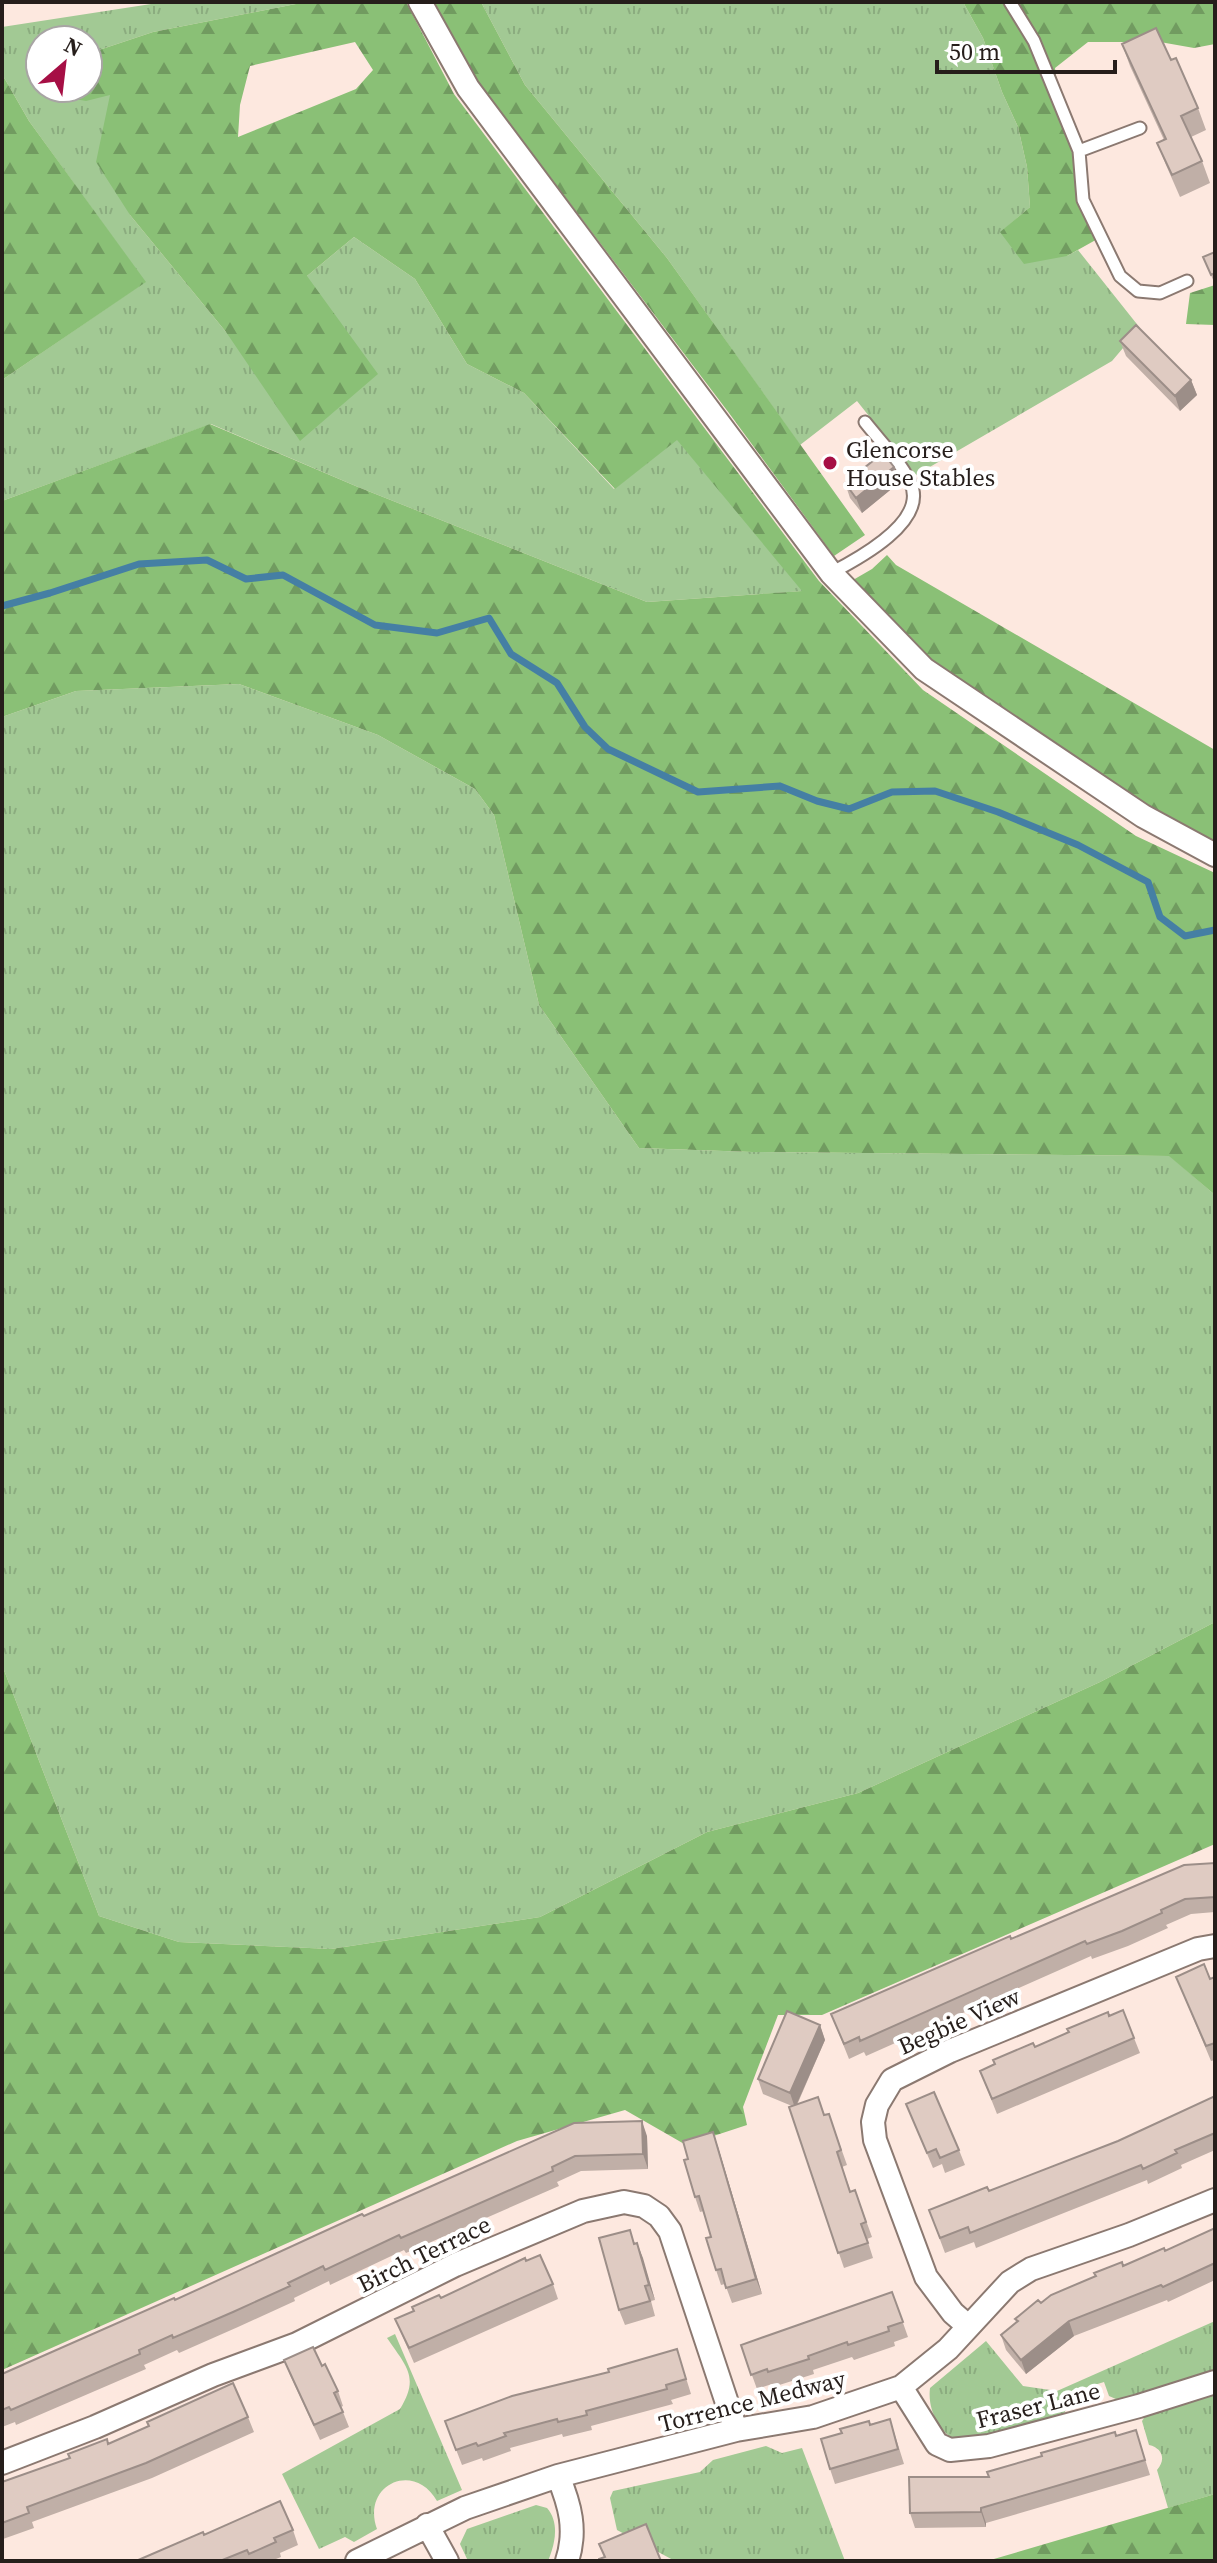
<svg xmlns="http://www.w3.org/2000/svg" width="1217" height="2563" viewBox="0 0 1217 2563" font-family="'Source Serif 4',serif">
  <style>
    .grass { fill: url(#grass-tufts) }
    .forest { fill: url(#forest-firs); fill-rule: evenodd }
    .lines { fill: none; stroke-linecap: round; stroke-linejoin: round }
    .stream { stroke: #457fa4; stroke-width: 7 }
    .lane-casing { stroke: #8b7971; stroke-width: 15 }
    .street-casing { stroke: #8b7971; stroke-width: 26 }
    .lane { stroke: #fff; stroke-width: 11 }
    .street { stroke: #fff; stroke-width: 22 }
    .wall { fill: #c0afa7 }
    .shaded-wall { fill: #9c8e88 }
    .building { fill: #dfcbc2; stroke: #9c8e88; stroke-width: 2 }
    .poi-dot { fill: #a60f45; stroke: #fff; stroke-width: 3 }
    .labels { text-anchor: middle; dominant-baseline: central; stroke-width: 8; stroke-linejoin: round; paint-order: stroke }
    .poi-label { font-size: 24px; fill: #261e1b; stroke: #fff; text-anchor: start }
    .street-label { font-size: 24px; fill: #261e1b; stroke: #fff }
  </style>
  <defs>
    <pattern id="grass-tufts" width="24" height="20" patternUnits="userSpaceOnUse" patternTransform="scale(2)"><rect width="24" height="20" fill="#a2c994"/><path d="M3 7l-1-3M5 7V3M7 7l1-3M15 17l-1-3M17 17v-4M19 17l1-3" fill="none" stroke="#8bac7f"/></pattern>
    <pattern id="forest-firs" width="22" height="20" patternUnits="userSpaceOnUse" patternTransform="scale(2)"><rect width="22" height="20" fill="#8ac076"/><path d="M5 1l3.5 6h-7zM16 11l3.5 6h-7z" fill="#719b60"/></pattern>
  </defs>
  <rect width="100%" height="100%" fill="#fde8df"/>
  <path class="grass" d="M164 2H306L153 32 96 51 88 60V40H40V88H65L59 95 110 94 130 215 226 332 307 276 354 237 415 279 467 364 524 393 614 489 677 439 803 591 647 602 358 487 211 424 2 501V380L145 282 29 121 2 74V27Z
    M481 2H963L983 38 1002 92 1018 127 1027 167 1030 207 1001 232 1067 256 1078 250 1140 328 1112 361 916 475 857 401 800 445 667 258 525 85Z
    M239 684 378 735 475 789 494 815 539 1005 639 1148 752 1152 1170 1156 1215 1195V1622L1100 1682 858 1793 707 1832 540 1917 331 1949 179 1942 99 1916 2 1665V717L76 691Z
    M1215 2321V2375L1125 2403 1109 2396 1104 2382 1062 2395 1066 2409 1064 2414 963 2443C941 2437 927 2411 930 2388L986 2341 1023 2386 1057 2391Z
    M395 2334 462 2490 437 2501C414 2460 361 2485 377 2529L354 2542 345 2537 319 2549 282 2474 400 2409C420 2377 406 2366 387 2338Z
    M1215 2392V2494L1168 2508 1157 2470C1166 2460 1163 2448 1149 2445L1142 2421 1149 2411Z
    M766 2446 782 2453 802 2448 845 2561H675L617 2530 610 2498 613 2491 700 2472 713 2460Z
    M536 2505 547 2508C560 2523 555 2544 548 2561H468L460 2544 467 2529Z"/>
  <path class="forest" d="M306 2H406L454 94 819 581 923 690 1136 836 1215 873V1195L1169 1156 752 1152 639 1148 539 1005 494 815 475 789 378 735 239 684 76 691 2 717V501L210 424 358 487 647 602 802 591 677 440 615 489 524 393 467 364 415 279 354 237 307 276 378 374 300 441 226 332 130 215 96 162 110 95 86 101 58 96 65 88H88V60L96 51 153 32ZM355 42 373 70 356 89 238 137 240 105 250 66Z
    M434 2H481L525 85 667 258 865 535 834 556 729 413 481 86Z
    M963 2H1215V44L1194 48 1160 42H1088L1055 68 1061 113 1072 153 1101 237 1067 256 1024 264 1000 232 1030 207 1027 167 1018 127 1002 92 983 38Z
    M2 74 29 121 146 282 2 380Z
    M1215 285V325L1186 324 1190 293Z
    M887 555 896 565 1215 750V843L1147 809 936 664 853 580 872 569Z
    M1215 1622V1844L822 2015H778L743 2107 747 2125 686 2145 625 2110 517 2141 2 2370V1665L99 1916 179 1942 331 1949 540 1917 707 1832 858 1793 1100 1682Z
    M1215 2494V2561H987Z"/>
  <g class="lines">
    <path class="stream" d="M2 606 50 593 139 564 207 560 246 579 283 575 375 625 437 633 489 618 511 654 557 683 585 727 608 749 698 792 780 786 817 801 849 809 892 792 935 791 998 812 1078 845 1148 882 1160 917 1185 936 1215 930"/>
    <defs>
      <path id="lane" d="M1010 2 1034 41 1079 151 1140 128
        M1079 151 1083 200 1120 276 1138 291 1160 293 1187 281
        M831 573C858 559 930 521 910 482 900 461 880 441 865 422"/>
      <path id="street" d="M420 2 468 88 831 573 924 669 1143 816 1215 855
        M968 2326 953 2313 926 2277 875 2140 873 2122 877 2105 892 2080 950 2051 1198 1949 1215 1946
        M901 2387 937 2444 950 2450 989 2446 1139 2406 1215 2382
        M2 2463 95 2427 213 2375 297 2344 455 2265 583 2211 624 2202 644 2206 659 2216 670 2231 736 2430
        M558 2476C570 2505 577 2530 567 2561
        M427 2525 447 2561
        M357 2561 465 2508 558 2476 736 2430 813 2417 901 2387 948 2349 1010 2282 1031 2269 1129 2235 1215 2200"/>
    </defs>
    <use href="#lane" class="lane-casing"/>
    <use href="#street" class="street-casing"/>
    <use href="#lane" class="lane"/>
    <use href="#street" class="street"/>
  </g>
  <path class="wall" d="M1122 44 1171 60 1198 108 1206 130 1191 137 1202 161 1210 183 1180 197 1166 165 1157 143 1164 140 1130 66Z
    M1215 252V282H1214L1203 257Z
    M1120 341 1191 380 1197 395 1180 411 1126 356Z
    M894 467 900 482 862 513 850 498 845 483Z
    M1215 1863V1912L1191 1914 1166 1925 1168 1928 1128 1946 1092 1959 1091 1956 866 2056 864 2052 849 2059 831 2014 1011 1939Z
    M1176 1977 1210 1979 1215 1977V2060L1211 2061Z
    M1109 2016 1134 2038 1140 2053 997 2114 980 2071Z
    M820 2025 825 2040 797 2105 825 2115 829 2114 847 2165 842 2167 851 2192 855 2190 872 2237 867 2239 873 2258 844 2268 789 2107 792 2106 763 2094 758 2079Z
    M1215 2096V2150L1181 2165 1182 2168 1148 2184 1147 2180 976 2248 974 2242 945 2253 929 2210 989 2191 1118 2141Z
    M906 2104 959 2150 965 2165 945 2173 942 2164 933 2168Z
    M647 2136 648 2169 581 2171 557 2182 559 2186 406 2253 404 2250 330 2285 329 2281 294 2298 295 2301 238 2327 179 2353 177 2350 144 2365 146 2369 16 2425 15 2422 2 2427V2374L175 2300 364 2216Z
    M718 2147 762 2294 732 2303 725 2284 721 2285 716 2270 711 2237 704 2211 700 2212 695 2197Z
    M1215 2228V2280L1168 2302 1167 2300 1074 2336 1026 2374 1006 2350 1001 2335 1016 2322 1015 2319 1041 2303 1123 2266 1165 2251Z
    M637 2243 655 2300 651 2301 655 2316 625 2325 619 2310 635 2244Z
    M526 2261 553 2284 558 2299 414 2363 395 2319Z
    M892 2292 908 2337 894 2342 895 2346 854 2360 852 2357 813 2370 814 2374 773 2387 772 2384 757 2389 741 2345Z
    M677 2349 691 2394 671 2400 673 2404 591 2426 592 2430 563 2437 562 2434 510 2448 511 2451 483 2461 482 2458 462 2465 445 2421 609 2372Z
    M284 2360 322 2366 338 2391 343 2406 341 2407 349 2427 320 2440 290 2375Z
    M248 2417 254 2432 152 2478 32 2522 34 2528 3 2539 2 2535V2482L108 2444Z
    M890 2419 904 2464 835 2484 830 2469 870 2424Z
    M1136 2430 1150 2475 986 2523V2527L915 2528 910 2513 989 2477Z
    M293 2530 298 2545 280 2553 281 2557 271 2561H136L204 2535Z"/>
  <path class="shaded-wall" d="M1191 380 1197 395 1180 411 1175 396Z
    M894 467 900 482 862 513 856 498Z
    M820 2025 825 2040 795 2108 790 2093Z
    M642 2121 647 2136 648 2169 643 2154Z
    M713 2132 718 2147 762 2294 756 2279Z
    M637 2243 643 2258 655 2300 649 2285Z
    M1069 2321 1074 2336 1026 2374 1021 2360Z
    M981 2508 986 2523V2527L981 2512Z"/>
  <path class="building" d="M1156 28 1171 60 1176 58 1198 108 1181 116 1202 161 1172 175 1157 143 1166 139 1122 44Z
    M1215 252V273L1211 275 1203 257Z
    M1136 325 1191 380 1175 396 1120 341Z
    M883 453 894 467 856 498 845 483Z
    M1215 1863V1897L1185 1899 1161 1910 1162 1913 1122 1931 1087 1944 1085 1941 860 2041 859 2037 844 2044 831 2014 1010 1936 1011 1939 1184 1865Z
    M1204 1964 1210 1979 1215 1977V2043L1206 2046 1176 1977Z
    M1123 2010 1134 2038 992 2099 980 2071 995 2064 993 2060 1033 2043 1035 2047 1069 2032 1067 2029 1108 2012 1109 2016Z
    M787 2011 820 2025 790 2093 758 2079Z
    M934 2092 959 2150 940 2158 936 2149 927 2153 906 2104Z
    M1215 2096V2133L1175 2150 1177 2153 1143 2169 1141 2165 970 2233 968 2227 940 2238 929 2210 987 2187 989 2191 1118 2141Z
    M818 2097 824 2115 829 2114 841 2150 837 2152 850 2192 855 2190 866 2222 861 2224 868 2243 838 2253 789 2107Z
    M642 2121 643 2154 575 2156 552 2167 553 2171 401 2238 399 2235 325 2270 323 2266 288 2283 290 2286 233 2312 173 2338 172 2335 139 2350 140 2354 11 2410 9 2407 2 2410V2374L174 2298 175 2300 362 2214 364 2216 574 2123Z
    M713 2132 756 2279 726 2288 721 2269 716 2270 706 2238 711 2237 699 2196 695 2197 684 2160 688 2159 683 2141Z
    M1215 2228V2263L1163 2287 1161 2285 1069 2321 1021 2360 1001 2335 1018 2321 1015 2319 1038 2300 1041 2303 1051 2295 1096 2276 1094 2273 1122 2262 1123 2266 1164 2248 1165 2251Z
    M630 2230 634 2244 637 2243 649 2285 645 2286 650 2301 619 2310 599 2238Z
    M540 2255 553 2284 409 2348 395 2319 414 2311 412 2307 439 2295 441 2298 525 2258 526 2261Z
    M892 2292 903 2322 888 2327 889 2331 848 2345 847 2342 808 2356 809 2359 768 2372 767 2369 751 2375 741 2345Z
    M313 2347 322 2366 325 2364 338 2391 334 2393 343 2412 314 2425 284 2360Z
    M677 2349 686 2379 666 2385 667 2389 586 2411 587 2415 558 2422 557 2419 504 2433 506 2436 478 2446 476 2443 456 2450 445 2421 512 2396 609 2372 608 2369Z
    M233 2383 248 2417 146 2463 27 2507 29 2513 2 2523V2482L70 2458 68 2454 107 2439 108 2444 149 2426 147 2422Z
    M890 2419 898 2449 830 2469 821 2439 842 2433 840 2429 869 2421 870 2425Z
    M1136 2430 1145 2460 981 2508V2512L910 2513 909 2477H989L987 2472 1042 2456 1041 2453 1115 2432 1116 2436Z
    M280 2501 293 2530 274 2538 276 2542 249 2554 247 2550 220 2561H136L203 2532 204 2535Z
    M646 2524 661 2561H599V2559L605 2557 599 2544Z"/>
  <circle class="poi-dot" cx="830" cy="463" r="8"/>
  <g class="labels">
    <g class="poi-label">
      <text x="846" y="449">Glencorse<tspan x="846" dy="28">House Stables</tspan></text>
    </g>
    <g class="street-label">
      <text transform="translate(959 2021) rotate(-24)">Begbie View</text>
      <text transform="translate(424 2254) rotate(-26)">Birch Terrace</text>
      <text transform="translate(752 2401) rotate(-14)">Torrence Medway</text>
      <text transform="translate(1038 2405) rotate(-14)">Fraser Lane</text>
    </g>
  </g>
  <rect width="1217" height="2563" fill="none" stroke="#261e1b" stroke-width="8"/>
  <g transform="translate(64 64) rotate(28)"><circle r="38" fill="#ffffff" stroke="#a8a5a4" stroke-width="2"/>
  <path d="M0-6L14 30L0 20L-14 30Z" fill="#a60f45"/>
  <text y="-12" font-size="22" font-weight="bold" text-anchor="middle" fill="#261e1b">N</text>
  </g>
  <path d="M937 60v12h178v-12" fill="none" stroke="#261e1b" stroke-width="4"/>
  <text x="949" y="60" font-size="24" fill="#261e1b" stroke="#ffffff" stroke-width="6" paint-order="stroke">50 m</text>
</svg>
